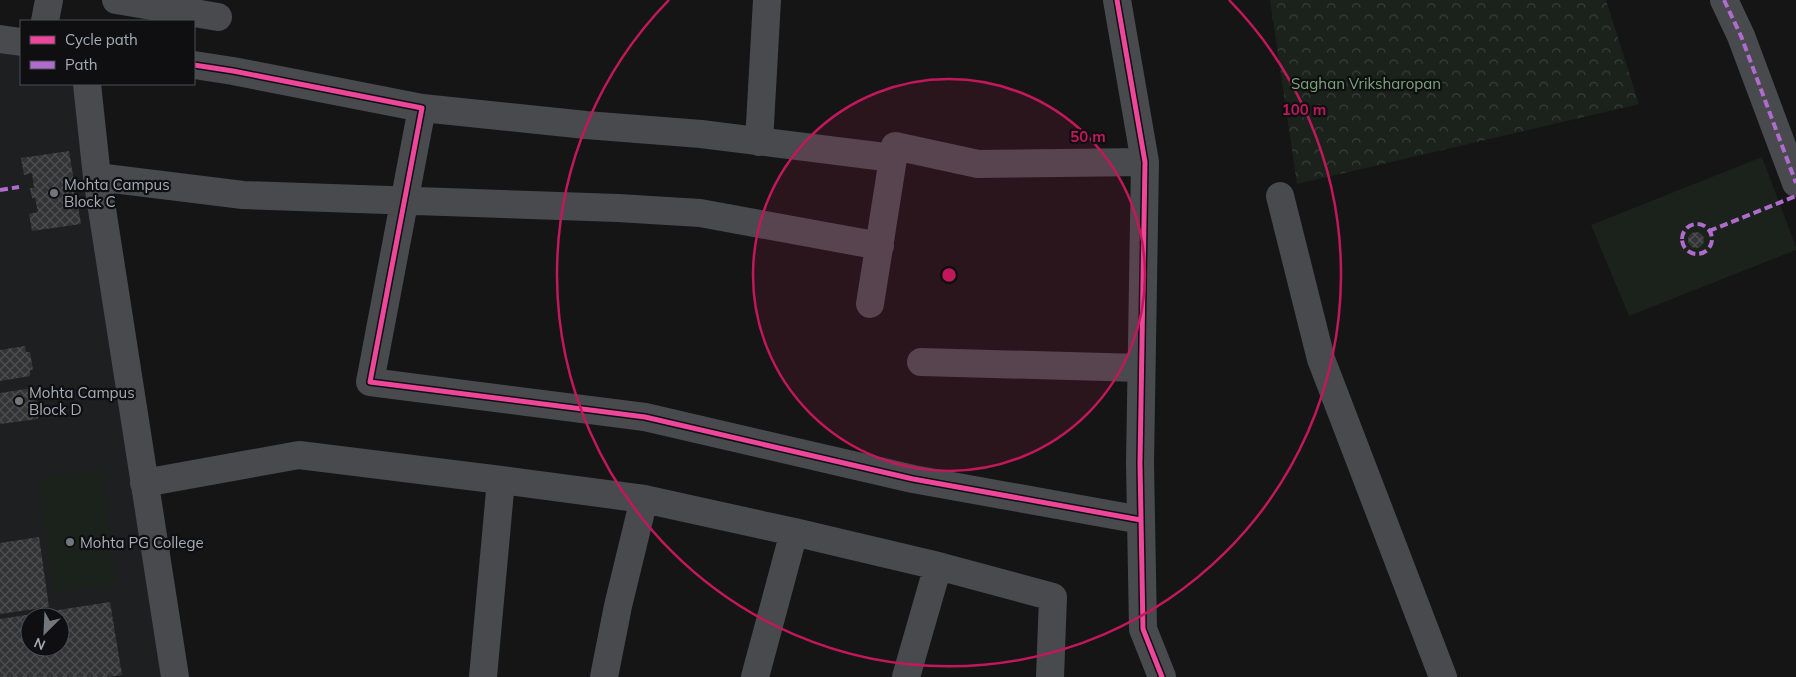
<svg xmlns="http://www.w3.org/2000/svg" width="1796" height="677" viewBox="0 0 1796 677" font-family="Mulish,sans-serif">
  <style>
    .built { fill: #1e1f21; fill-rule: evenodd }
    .forest { fill: url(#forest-crowns) }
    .park { fill: #1a221b }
    .building { fill: url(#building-cross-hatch); fill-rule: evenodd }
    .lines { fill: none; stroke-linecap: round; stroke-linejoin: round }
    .minor { stroke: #484a4e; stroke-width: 28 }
    .quiet { stroke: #b06ccc; stroke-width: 4; stroke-dasharray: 8 4; stroke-linecap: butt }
    .cycleway-casing { stroke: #0f0f11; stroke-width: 8 }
    .cycleway { stroke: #ed469a; stroke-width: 5 }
    .ring { fill: none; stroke: #c2185b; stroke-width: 2.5 }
    .poi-dot { fill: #72777e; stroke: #0f0f11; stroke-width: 2 }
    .labels { text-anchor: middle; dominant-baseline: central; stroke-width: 4.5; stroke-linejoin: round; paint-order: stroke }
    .park-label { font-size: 15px; fill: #7ba479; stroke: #0f0f11 }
    .poi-label { font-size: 15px; fill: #a4acb7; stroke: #0f0f11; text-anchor: start }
    .centre { fill: #c2185b; stroke: #0f0f11; stroke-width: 2.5 }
    .ring-label { font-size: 15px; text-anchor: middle; font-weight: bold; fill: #c2185b; stroke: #0f0f11; stroke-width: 4.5; stroke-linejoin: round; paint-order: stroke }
  </style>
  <defs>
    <pattern id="forest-crowns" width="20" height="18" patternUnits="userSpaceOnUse" patternTransform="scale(1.25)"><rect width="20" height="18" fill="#1a221b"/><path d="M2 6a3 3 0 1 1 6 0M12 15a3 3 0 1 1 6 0" fill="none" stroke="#383f3a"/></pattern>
    <pattern id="building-cross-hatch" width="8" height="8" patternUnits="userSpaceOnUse" patternTransform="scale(1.25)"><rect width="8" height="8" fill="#333436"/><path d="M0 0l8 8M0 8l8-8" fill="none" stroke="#4e4f51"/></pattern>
  </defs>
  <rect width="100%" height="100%" fill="#151515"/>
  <path class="built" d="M0 53 21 56V84H75L128 462 161 677H0ZM30 617H60V647H30Z"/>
  <path class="forest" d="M1270 0H1606L1639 104 1297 184Z"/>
  <path class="park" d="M1762 157 1796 247V250L1629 316 1591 225Z
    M101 469 117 584 54 592 38 478Z"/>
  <path class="building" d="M69 151 81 224 32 231 29 214 38 212 35 198H32L30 188H34L32 173 24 175 21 158Z
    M1688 240a8 8 0 1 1 16 0a8 8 0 1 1-16 0Z
    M25 346 26 352H30L33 370H30V376L0 381V350Z
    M32 388 33 392H36L38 419 0 424V393Z
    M39 537 49 607 0 614V543Z
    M110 602 122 675 107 677H0V619ZM30 617H60V647H30Z"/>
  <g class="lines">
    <path class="minor" d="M116 0 218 17
      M1117 0 1145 162 1140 463 1143 629 1162 677
      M1724 0 1741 36 1796 183
      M45 21 49 0
      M0 39 21 42
      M194 65 233 71 422 108 370 382 645 417 913 479 1141 520
      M87 84 97 177 175 677
      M422 108 586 125 701 134 893 158
      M759 142 767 0
      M97 177 243 195 618 208 700 213 880 246
      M1280 196 1321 359 1443 677
      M870 304 895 146 978 164 1145 162
      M921 362 1141 368
      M501 480 644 499
      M144 483 299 455 501 480 483 677
      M938 566 1053 597 1050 677
      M604 677 618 606 644 499 794 532
      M755 677 794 532 938 566 906 677"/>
    <path class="quiet" d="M1724 0 1741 36 1796 183
      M0 190 19 187
      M1682 239a15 15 0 1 1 30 0a15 15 0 1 1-30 0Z
      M1709 231 1796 196"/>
    <defs>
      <path id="cycleway" d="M1117 0 1145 162 1140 463 1143 629 1162 677
        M194 65 233 71 422 108 370 382 645 417 913 479 1141 520"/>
    </defs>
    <use href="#cycleway" class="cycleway-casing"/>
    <use href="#cycleway" class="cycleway"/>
  </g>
  <circle cx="949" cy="275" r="196" fill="#c2185b" fill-opacity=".12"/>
  <g class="ring">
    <circle cx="949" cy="275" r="196"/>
    <path d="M1229 0A392 392 0 1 1 669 0"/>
  </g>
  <g class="poi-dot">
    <circle cx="54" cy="193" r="5"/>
    <circle cx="19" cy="401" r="5"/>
    <circle cx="70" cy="542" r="5"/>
  </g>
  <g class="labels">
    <g class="park-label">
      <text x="1366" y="83">Saghan Vriksharopan</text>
    </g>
    <g class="poi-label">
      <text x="64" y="184">Mohta Campus<tspan x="64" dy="17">Block C</tspan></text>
      <text x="29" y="392">Mohta Campus<tspan x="29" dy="17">Block D</tspan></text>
      <text x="80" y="542">Mohta PG College</text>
    </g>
  </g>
  <circle cx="949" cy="275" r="8" class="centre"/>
  <g class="ring-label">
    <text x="1304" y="115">100 m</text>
    <text x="1088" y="142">50 m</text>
  </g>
  <rect x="20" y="20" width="175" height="65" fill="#0f0f11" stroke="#4b4e53"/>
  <rect x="30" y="36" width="25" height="8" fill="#ed469a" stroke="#4b4e53"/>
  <text x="65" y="45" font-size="15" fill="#a4acb7">Cycle path</text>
  <rect x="30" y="61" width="25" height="8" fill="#b06ccc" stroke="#4b4e53"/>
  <text x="65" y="70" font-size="15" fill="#a4acb7">Path</text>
  <g transform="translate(45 632) rotate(204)"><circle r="24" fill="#0f0f11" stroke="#4b4e53"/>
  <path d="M0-4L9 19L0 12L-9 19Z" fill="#72777e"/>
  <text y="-8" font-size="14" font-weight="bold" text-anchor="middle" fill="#a4acb7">N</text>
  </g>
</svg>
